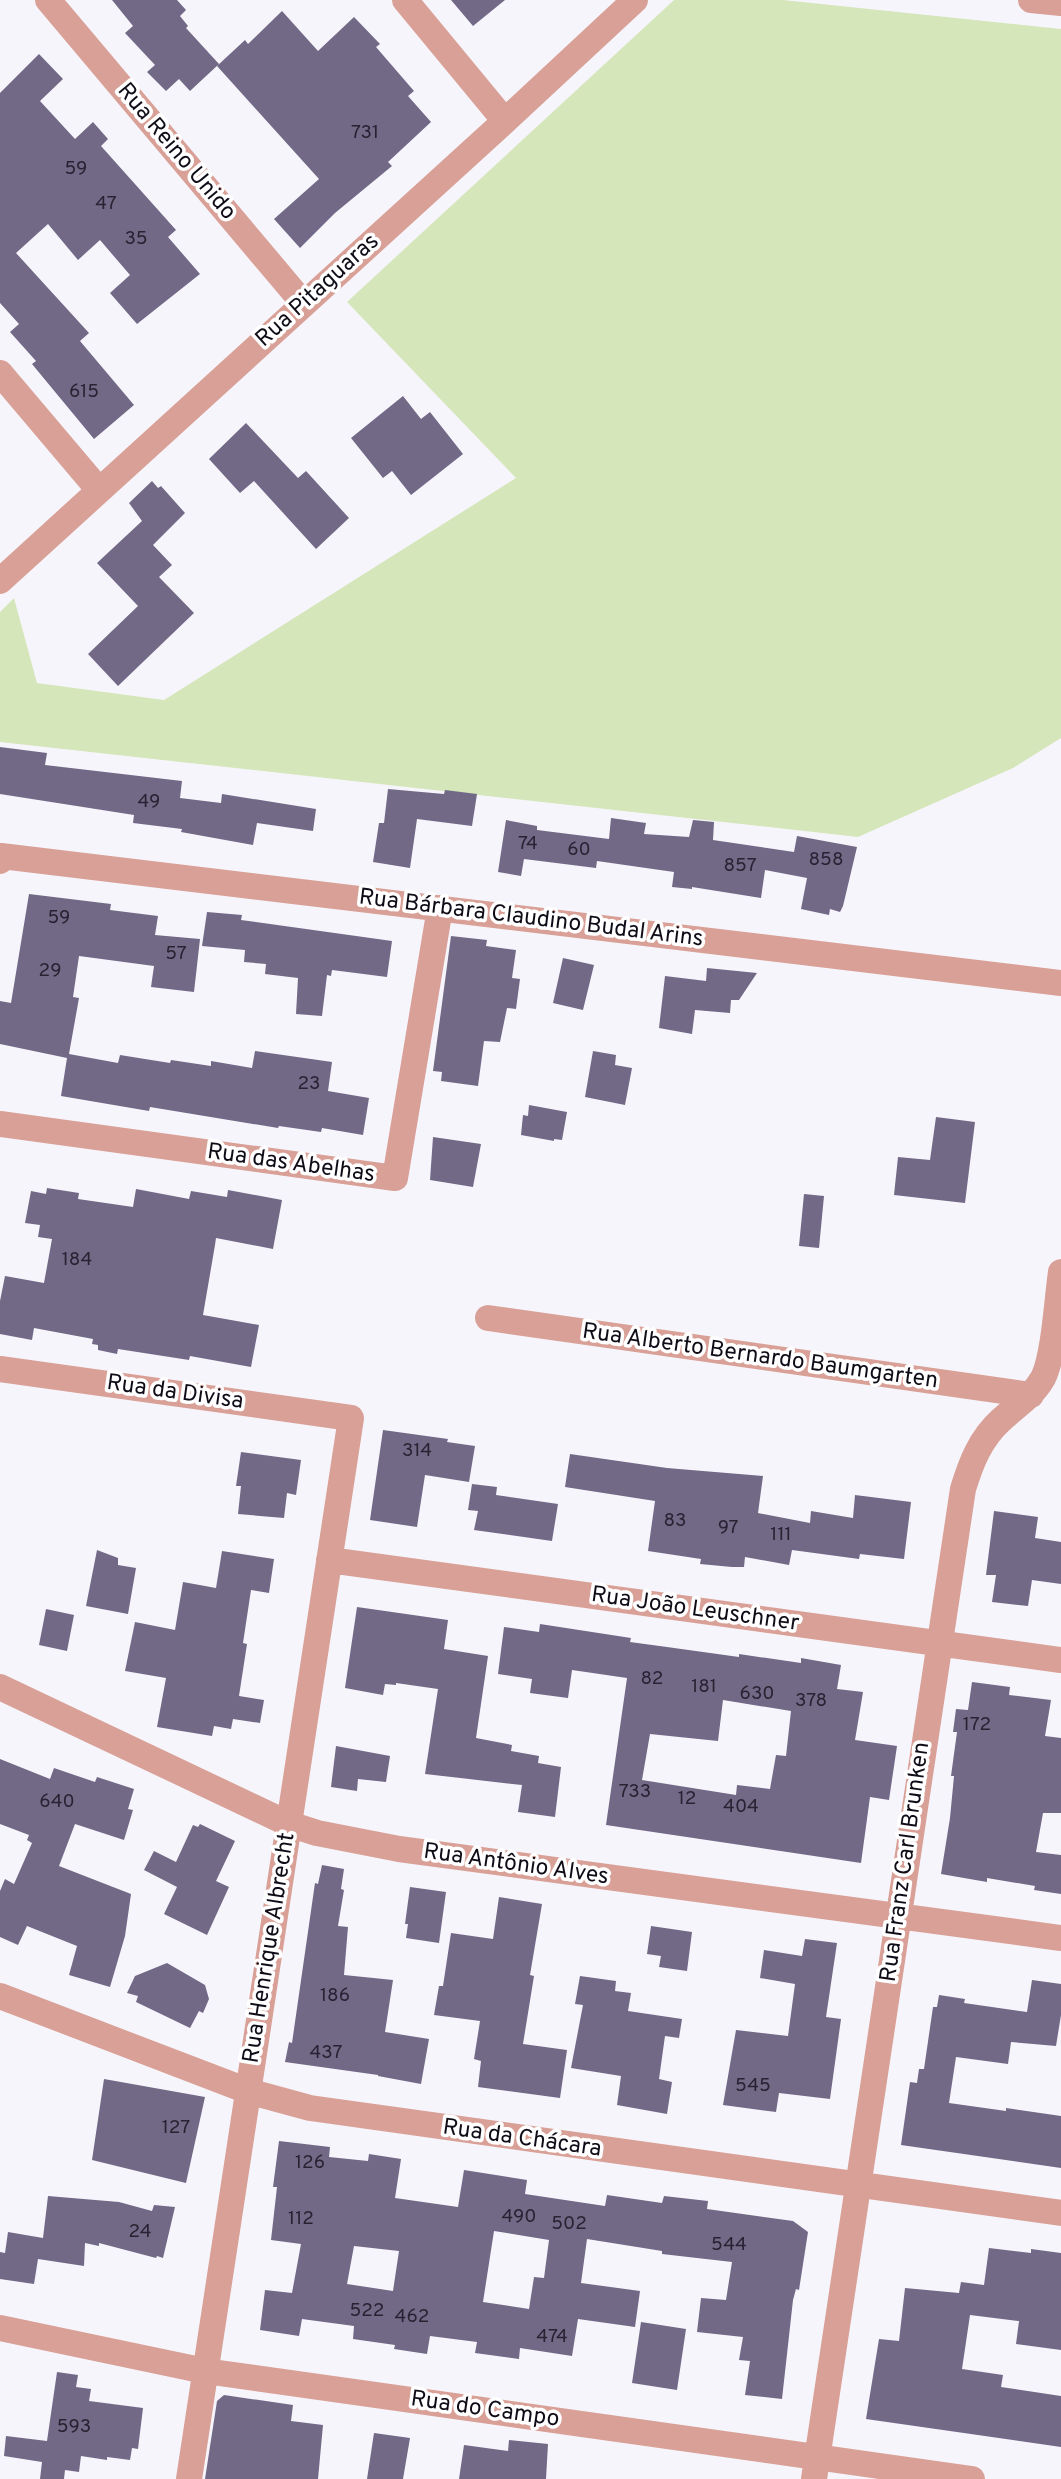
<svg xmlns="http://www.w3.org/2000/svg" width="1061" height="2479" viewBox="0 0 1061 2479" font-family="Overpass,sans-serif">
  <style>
    .green { fill: #d6e6bb }
    .building { fill: #716986; fill-rule: evenodd }
    .lines { fill: none; stroke-linecap: round; stroke-linejoin: round }
    .minor { stroke: #d8a096; stroke-width: 26 }
    .labels { text-anchor: middle; dominant-baseline: central; stroke-width: 7; stroke-linejoin: round; paint-order: stroke }
    .number-label { font-size: 19px; fill: #282333 }
    .street-label { font-size: 23px; fill: #0f0c17; stroke: #fff }
  </style>
  <rect width="100%" height="100%" fill="#f7f5fc"/>
  <path class="green" d="M674 0H783L1061 29V738L1013 768 858 837 0 742V612L14 598 37 683 164 700 516 478 347 302Z"/>
  <path class="building" d="M112 0H177L186 10 180 16 188 26 186 28 219 64 190 91 179 79 166 91 147 72 155 65 125 33 133 26Z
    M451 0H505L473 26Z
    M282 11 318 51 354 17 380 44 376 47 414 91 408 96 431 122 388 162 392 166 335 213 300 248 274 219 319 179 217 66 245 40 248 44Z
    M39 54 63 79 40 101 75 139 93 122 108 139 101 146 176 230 168 237 200 274 137 324 110 293 130 275 100 240 78 260 48 224 16 253 89 333 80 341 134 405 94 439 32 364 36 361 10 332 19 324 0 303V93Z
    M403 396 421 419 430 412 463 454 411 495 392 471 383 478 351 438Z
    M246 423 298 478 306 471 349 518 316 549 254 481 240 493 209 459Z
    M152 481 158 488 161 486 185 513 153 545 172 565 159 577 194 613 118 686 88 654 138 606 97 563 142 521 129 503Z
    M0 747 47 753 45 765 182 781 180 798 221 803 222 794 316 809 313 831 257 823 253 845 181 832 182 829 133 823 134 815 0 794Z
    M388 789 444 794 445 790 477 794 472 826 417 819 410 868 373 862 379 823H384Z
    M611 818 646 823 644 834 689 837 693 820 714 822 713 840 794 852 797 836 857 847 843 906 840 912 830 909 829 915 801 909 807 878 765 870 761 898 692 887V889L672 887 674 872 597 861 596 868 524 859 521 876 498 872 506 820 537 826V830L609 839Z
    M29 894 111 904 110 910 158 916 155 935 200 939 194 992 151 987 154 966 79 956 73 997 79 998 69 1054 118 1063 120 1055 170 1063 171 1060 211 1066V1061L252 1068 255 1051 332 1062 328 1091 369 1098 363 1135 322 1128 321 1132 279 1126 278 1128 150 1107 149 1111 61 1096 67 1058 0 1044V1001L11 1003Z
    M207 912 242 915 241 920 392 941 387 977 332 970 331 976 327 975 322 1016 296 1014 298 978 265 974 266 964 244 962 245 950 202 946Z
    M451 936 487 940 486 946 516 950 512 978 520 979 516 1009 507 1008 500 1042 484 1041 478 1086 441 1081 442 1072 433 1071Z
    M563 958 594 965 583 1010 553 1003Z
    M707 968 757 973 739 1000H731L730 1013 695 1010 692 1034 659 1028 665 976 706 981Z
    M593 1051 616 1055 615 1065 632 1068 625 1105 585 1097Z
    M529 1105 567 1112 562 1140 554 1139V1141L521 1135 523 1115 528 1116Z
    M936 1117 975 1122 965 1203 894 1195 898 1157 930 1160Z
    M433 1137 481 1144 473 1187 430 1180Z
    M47 1188 79 1193 78 1199 133 1207 136 1189 189 1199 191 1191 227 1197 228 1190 282 1200 273 1249 216 1238 215 1245 203 1315 259 1325 251 1367 190 1356 189 1360 118 1349 117 1354 98 1350V1345L92 1344 93 1339 34 1328 32 1340 0 1334V1301L5 1276 44 1283 52 1239 38 1237 40 1225 25 1223 31 1191 46 1194Z
    M804 1194 824 1196 819 1248 799 1246Z
    M383 1430 448 1439 447 1442 475 1446 469 1482 425 1475 417 1527 370 1520Z
    M241 1452 301 1460 296 1495 287 1493 284 1518 238 1514 241 1486H236Z
    M570 1454 667 1468 763 1476 758 1513 810 1523 811 1511 853 1518 855 1495 911 1502 904 1559 860 1554 859 1559 792 1550 789 1565 745 1557 744 1567H732L700 1564 701 1559 648 1551 655 1501 565 1487Z
    M472 1484 497 1487 496 1495 558 1504 552 1541 474 1530 478 1511 468 1510Z
    M994 1511 1038 1517 1035 1538 1061 1542V1584L1032 1580 1028 1606 992 1602 996 1575H986Z
    M97 1550 118 1558V1565L136 1568 128 1614 86 1606Z
    M222 1551 274 1559 269 1593 251 1590 243 1643 247 1644 239 1696 264 1700 260 1723 233 1719 231 1729 214 1726 212 1736 157 1727 166 1678 125 1671 135 1622 175 1630 183 1582 216 1588Z
    M357 1607 448 1620 444 1649 488 1656 476 1738 512 1745 511 1751 539 1756 538 1763 561 1767 555 1817 518 1812 522 1785 425 1774 438 1689 396 1683V1685L385 1684 383 1695 345 1688Z
    M46 1609 74 1615 67 1651 39 1645Z
    M540 1624 631 1638 630 1642 667 1647 739 1657V1654L801 1663V1658L841 1665 837 1689 863 1692 855 1740 897 1746 889 1800 870 1797 861 1863 606 1825 627 1678 572 1670 568 1698 530 1693 532 1679 498 1674 504 1627 539 1632ZM723 1700 791 1711 786 1756 776 1755 770 1789 737 1785 736 1795 642 1780 650 1734 718 1741Z
    M972 1682 1010 1687 1009 1695 1051 1700 1045 1736 1061 1738V1813H1043L1036 1852 1061 1855V1894L1034 1890 1035 1886 987 1878V1882L941 1874 950 1818 954 1776H951L957 1732H953L956 1709 968 1710Z
    M336 1746 390 1756 386 1782 358 1779 357 1791 331 1787Z
    M0 1759 50 1779 54 1768 95 1782 97 1777 134 1789 128 1809 133 1810 124 1840 75 1824 59 1866 131 1894 125 1936 110 1987 69 1975 77 1946 27 1926 18 1945 0 1937V1891L5 1879 14 1884 32 1843 27 1840 29 1835 0 1824Z
    M200 1824 235 1841 216 1881 229 1887 207 1935 164 1914 177 1887 144 1870 154 1851 176 1862 193 1825 198 1827Z
    M322 1865 344 1869 341 1889 344 1890 338 1926 348 1927 344 1975 393 1980 385 2032 429 2039 421 2084 378 2076V2075L285 2062 289 2042 292 2043 315 1883 318 1884Z
    M410 1887 446 1892 439 1943 406 1938 408 1924H405Z
    M499 1897 542 1904 530 1975 534 1976 523 2044 567 2050 560 2098 478 2087 481 2061 474 2059 480 2021 434 2015 439 1986H443L451 1933 493 1939Z
    M651 1926 692 1932 687 1971 659 1967 661 1956 647 1954Z
    M805 1939 837 1943 826 2017 841 2019 830 2099 779 2093 776 2112 723 2105 736 2030 788 2036 795 1984 760 1978 764 1950 802 1956Z
    M167 1963 205 1985 209 1999 203 2013 199 2011 190 2028 136 2002 138 1996 127 1993 135 1976Z
    M580 1976 616 1981 615 1991 631 1993 628 2011 682 2019 679 2038 665 2036 659 2079 672 2082 667 2114 617 2105 621 2076 571 2068 583 2005 575 2004Z
    M1032 1980 1061 1984V2015L1056 2046 1011 2042 1008 2064 956 2057 949 2103 1006 2111V2108L1061 2116V2168L901 2145 910 2082 917 2083 919 2069H924L933 2007H937L939 1995 965 1999 964 2003 1027 2012Z
    M104 2079 205 2097 186 2183 92 2160Z
    M279 2141 330 2147 329 2157 368 2161 369 2154 401 2159 395 2198 458 2207 464 2170 527 2180 525 2194 605 2206 607 2195 662 2203 664 2196 708 2201 707 2209 793 2221 808 2232 799 2290 796 2289 793 2300 782 2399 745 2395 750 2361 739 2360 743 2337 697 2332 701 2298 726 2300 732 2262 662 2254V2251L587 2239 581 2283 640 2291 635 2327 578 2319 572 2356 520 2348 519 2359 475 2353 477 2342 430 2336 427 2354 394 2349 395 2345 353 2339 354 2326 302 2319 299 2336 260 2330 265 2290 292 2293 301 2244 271 2240 277 2187H273ZM494 2231 549 2240 544 2278 534 2277 529 2309 483 2302ZM354 2246 399 2251 393 2291 347 2284Z
    M48 2196 119 2202 152 2211 154 2205 175 2207 163 2258 157 2256 156 2258 99 2243V2246L85 2243 84 2266 38 2259 34 2284 0 2279V2252L5 2253 8 2232 43 2238Z
    M989 2248 1031 2253V2249L1061 2253V2350L1016 2344 1019 2321 970 2315 962 2369 1003 2375 1001 2387 1061 2396V2447L866 2419 879 2339 899 2341 905 2288 959 2293 961 2282 984 2285Z
    M641 2322 686 2329 677 2390 632 2383Z
    M57 2372 78 2375 76 2387 91 2389 89 2401 143 2408 138 2449 132 2448 130 2460 107 2457V2460L81 2456 79 2472 65 2470 64 2479H40L42 2462 4 2456 6 2436 47 2441Z
    M224 2395 293 2405 291 2421 323 2425 318 2479H205L217 2401Z
    M374 2433 410 2438 403 2479H367Z
    M509 2440 548 2444 546 2479H459L464 2445 508 2451Z"/>
  <g class="lines">
    <path class="minor" d="M48 0 304 304
      M405 0 505 121
      M1031 0 1061 3
      M0 373 99 490
      M0 581 505 121 635 0
      M0 861 1 856 1061 983
      M0 1124 395 1178 440 908
      M488 1318 1031 1395
      M0 1369 351 1418 189 2479
      M329 1560 1061 1660
      M0 1687 289 1824 317 1833 399 1849 1061 1938
      M0 1996 248 2091 310 2108 1061 2213
      M0 2328 205 2371 972 2479
      M814 2479 963 1489C971 1463 980 1439 1001 1420 1016 1406 1033 1396 1043 1378 1054 1357 1057 1299 1061 1272"/>
  </g>
  <g class="labels">
    <g class="number-label">
      <text x="365" y="133">731</text>
      <text x="76" y="169">59</text>
      <text x="106" y="204">47</text>
      <text x="136" y="239">35</text>
      <text x="84" y="392">615</text>
      <text x="149" y="802">49</text>
      <text x="528" y="844">74</text>
      <text x="579" y="850">60</text>
      <text x="826" y="860">858</text>
      <text x="740" y="866">857</text>
      <text x="59" y="918">59</text>
      <text x="176" y="954">57</text>
      <text x="50" y="971">29</text>
      <text x="309" y="1084">23</text>
      <text x="77" y="1260">184</text>
      <text x="417" y="1451">314</text>
      <text x="675" y="1521">83</text>
      <text x="728" y="1528">97</text>
      <text x="781" y="1535">111</text>
      <text x="652" y="1679">82</text>
      <text x="704" y="1687">181</text>
      <text x="757" y="1694">630</text>
      <text x="811" y="1701">378</text>
      <text x="977" y="1725">172</text>
      <text x="635" y="1792">733</text>
      <text x="687" y="1799">12</text>
      <text x="57" y="1802">640</text>
      <text x="741" y="1807">404</text>
      <text x="335" y="1996">186</text>
      <text x="326" y="2053">437</text>
      <text x="753" y="2086">545</text>
      <text x="176" y="2128">127</text>
      <text x="310" y="2163">126</text>
      <text x="519" y="2217">490</text>
      <text x="301" y="2219">112</text>
      <text x="569" y="2224">502</text>
      <text x="140" y="2232">24</text>
      <text x="729" y="2245">544</text>
      <text x="367" y="2311">522</text>
      <text x="412" y="2317">462</text>
      <text x="552" y="2337">474</text>
      <text x="74" y="2427">593</text>
    </g>
    <g class="street-label">
      <text transform="translate(176 152) rotate(50)">Rua Reino Unido</text>
      <text transform="translate(318 291) rotate(-42)">Rua Pitaguaras</text>
      <text transform="translate(531 919) rotate(7)">Rua Bárbara Claudino Budal Arins</text>
      <text transform="translate(291 1164) rotate(8)">Rua das Abelhas</text>
      <text transform="translate(760 1357) rotate(8)">Rua Alberto Bernardo Baumgarten</text>
      <text transform="translate(175 1393) rotate(8)">Rua da Divisa</text>
      <text transform="translate(695 1610) rotate(8)">Rua João Leuschner</text>
      <text transform="translate(906 1862) rotate(-82)">Rua Franz Carl Brunken</text>
      <text transform="translate(516 1865) rotate(8)">Rua Antônio Alves</text>
      <text transform="translate(270 1948) rotate(-81)">Rua Henrique Albrecht</text>
      <text transform="translate(522 2139) rotate(8)">Rua da Chácara</text>
      <text transform="translate(485 2410) rotate(8)">Rua do Campo</text>
    </g>
  </g>
</svg>
